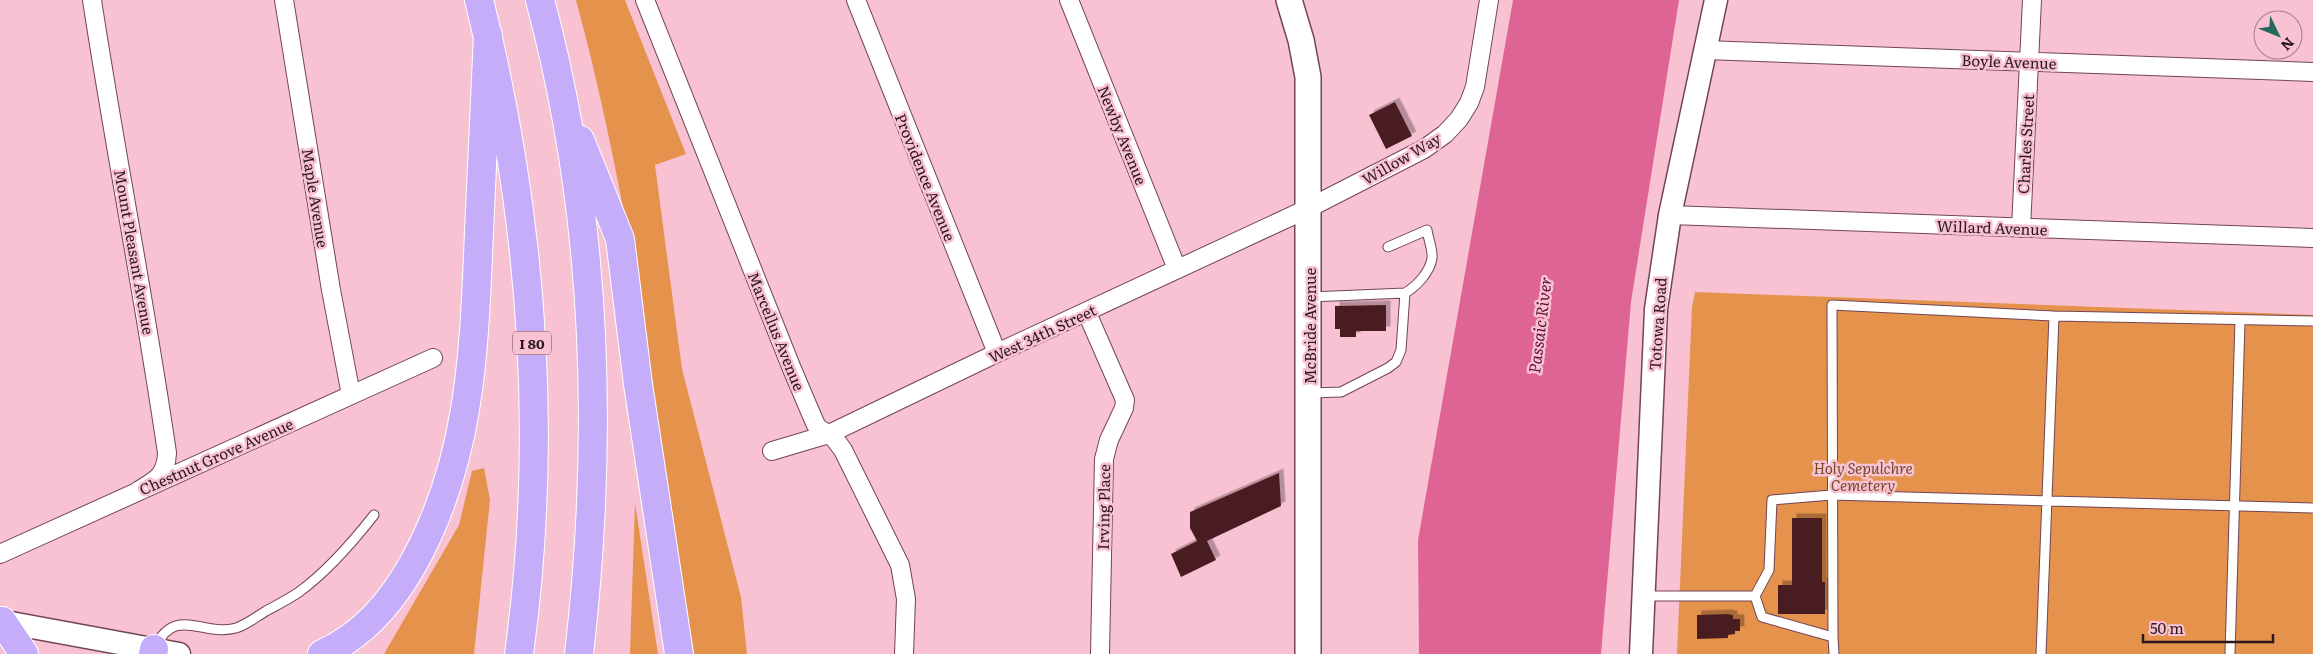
<svg xmlns="http://www.w3.org/2000/svg" width="2313" height="654" viewBox="0 0 2313 654" font-family="Literata,serif">
  <style>
    .green { fill: #e5924c }
    .water { fill: #de6493 }
    .building { fill: #4a1f21; filter: url(#shadow) }
    .lines { fill: none; stroke-linecap: round; stroke-linejoin: round }
    .service-casing { stroke: #724554; stroke-width: 11 }
    .minor-casing { stroke: #724554; stroke-width: 20 }
    .tertiary-casing { stroke: #724554; stroke-width: 25 }
    .secondary-casing { stroke: #724554; stroke-width: 28 }
    .motorway-casing { stroke: #fff; stroke-width: 30 }
    .service { stroke: #fff; stroke-width: 9 }
    .minor { stroke: #fff; stroke-width: 18 }
    .tertiary { stroke: #fff; stroke-width: 22 }
    .secondary { stroke: #fff; stroke-width: 25 }
    .motorway { stroke: #c5adf9; stroke-width: 28 }
    .labels { text-anchor: middle; dominant-baseline: central; stroke-width: 5; stroke-linejoin: round; paint-order: stroke }
    .shield { fill: #f8c2d3; stroke: #684b54; stroke-width: 1 }
    .shield-label { font-size: 14px; font-weight: bold; fill: #2b181e }
    .street-label { font-size: 15px; fill: #2b181e; stroke: #f8c2d3 }
    .park-label { font-size: 15px; font-style: italic; fill: #764b29; stroke: #f8c2d3 }
    .water-label { font-size: 16px; font-style: italic; fill: #590b30; stroke: #f8c2d3 }
  </style>
  <defs>
    <filter id="shadow"><feDropShadow dx="4.5" dy="-4.5" stdDeviation="0" flood-color="#0004"/></filter>
  </defs>
  <rect width="100%" height="100%" fill="#f8c2d3"/>
  <path class="green" d="M576 0H625L686 154 655 165 682 369 741 597 747 654H692C659 435 634 214 576 0Z
    M1695 292 2313 315V654H1677L1692 307Z
    M484 468 490 500 474 654H384L459 525 472 471Z
    M635 503 658 654H630Z"/>
  <path class="water" d="M1513 0H1679L1631 302 1601 654H1419L1418 540Z"/>
  <path class="building" d="M1395 102 1412 136 1386 149 1369 115Z
    M1386 305V331H1356V337H1340V329H1335V306Z
    M1279 473 1281 506 1207 541 1216 560 1181 577 1171 554 1197 541 1190 528V512Z
    M1792 518H1822V582H1825V614H1778V585H1792Z
    M1727 614 1733 615V619H1740V631H1735V634L1728 635V638L1697 639V615Z"/>
  <g class="lines">
    <defs>
      <path id="service" d="M1388 247 1427 230C1428 238 1433 250 1432 258 1430 272 1417 286 1405 293
        M1310 393 1341 392 1388 368 1396 362 1401 350 1405 293 1310 297
        M1643 596H1755L1762 617 1833 637 1834 654
        M1755 596 1769 570 1772 500 1831 495 2313 508
        M1833 637 1832 305 2054 316 2313 321
        M155 647C176 605 202 637 236 628 246 625 256 617 266 611 277 605 289 599 299 592 328 571 352 543 374 515
        M2041 654 2054 316
        M2230 654 2240 321"/>
      <path id="minor" d="M92 0C115 151 145 301 167 453 166 476 156 480 138 491
        M284 0 331 290 351 395
        M645 0 792 369 815 423 818 428 834 438 843 450 900 565 906 599 904 654
        M856 0 997 353
        M1069 0 1177 269
        M1705 50 2313 72
        M1670 215 2313 238
        M2021 228 2032 0
        M1087 313 1125 400 1124 408 1109 440 1104 459 1100 654
        M772 451 829 434 997 353 1309 208 1424 149 1445 134 1459 119 1469 103 1475 87 1489 0
        M0 554 433 358"/>
      <path id="tertiary" d="M0 621 179 654
        M1641 654 1656 309 1670 215 1716 0"/>
      <path id="secondary" d="M1289 0 1301 40 1308 77V654"/>
      <path id="motorway" d="M479 0C532 214 549 435 519 654
        M540 0C597 212 604 437 579 654
        M580 140 620 239 638 384 679 654
        M2 621 24 654
        M153 654 154 649
        M322 654C364 635 392 602 414 562 472 457 474 348 479 232 482 166 485 100 488 35"/>
    </defs>
    <use href="#service" class="service-casing"/>
    <use href="#minor" class="minor-casing"/>
    <use href="#tertiary" class="tertiary-casing"/>
    <use href="#secondary" class="secondary-casing"/>
    <use href="#motorway" class="motorway-casing"/>
    <use href="#service" class="service"/>
    <use href="#minor" class="minor"/>
    <use href="#tertiary" class="tertiary"/>
    <use href="#secondary" class="secondary"/>
    <use href="#motorway" class="motorway"/>
  </g>
  <g class="labels">
    <rect class="shield" x="513" y="331.5" width="38" height="23" rx="4"/>
    <g class="shield-label">
      <text x="532" y="343">I 80</text>
    </g>
    <g class="street-label">
      <text transform="translate(2009 61) rotate(2)">Boyle Avenue</text>
      <text transform="translate(1123 135) rotate(68)">Newby Avenue</text>
      <text transform="translate(2025 144) rotate(-87)">Charles Street</text>
      <text transform="translate(1401 158) rotate(-30)">Willow Way</text>
      <text transform="translate(926 177) rotate(68)">Providence Avenue</text>
      <text transform="translate(316 198) rotate(81)">Maple Avenue</text>
      <text transform="translate(1992 227) rotate(2)">Willard Avenue</text>
      <text transform="translate(135 252) rotate(80)">Mount Pleasant Avenue</text>
      <text transform="translate(1657 324) rotate(-86)">Totowa Road</text>
      <text transform="translate(1309 326) rotate(-90)">McBride Avenue</text>
      <text transform="translate(777 331) rotate(68)">Marcellus Avenue</text>
      <text transform="translate(1042 333) rotate(-25)">West 34th Street</text>
      <text transform="translate(216 456) rotate(-24)">Chestnut Grove Avenue</text>
      <text transform="translate(1103 507) rotate(-89)">Irving Place</text>
    </g>
    <g class="park-label">
      <text x="1863" y="467">Holy Sepulchre<tspan x="1863" dy="17">Cemetery</tspan></text>
    </g>
    <g class="water-label">
      <text transform="translate(1539 325) rotate(-83)">Passaic River</text>
    </g>
  </g>
  <g transform="translate(2278 35) rotate(133)"><circle r="24" fill="#f8c2d3" stroke="#a67e8b"/>
  <path d="M0-4L9 19L0 12L-9 19Z" fill="#24695c"/>
  <text y="-8" font-size="14" font-weight="bold" text-anchor="middle" fill="#2b181e">N</text>
  </g>
  <path d="M2143 634v8h130v-8" fill="none" stroke="#2b181e" stroke-width="2.5"/>
  <text x="2150" y="634" font-size="15" fill="#2b181e" stroke="#f8c2d3" stroke-width="4" paint-order="stroke">50 m</text>
</svg>
